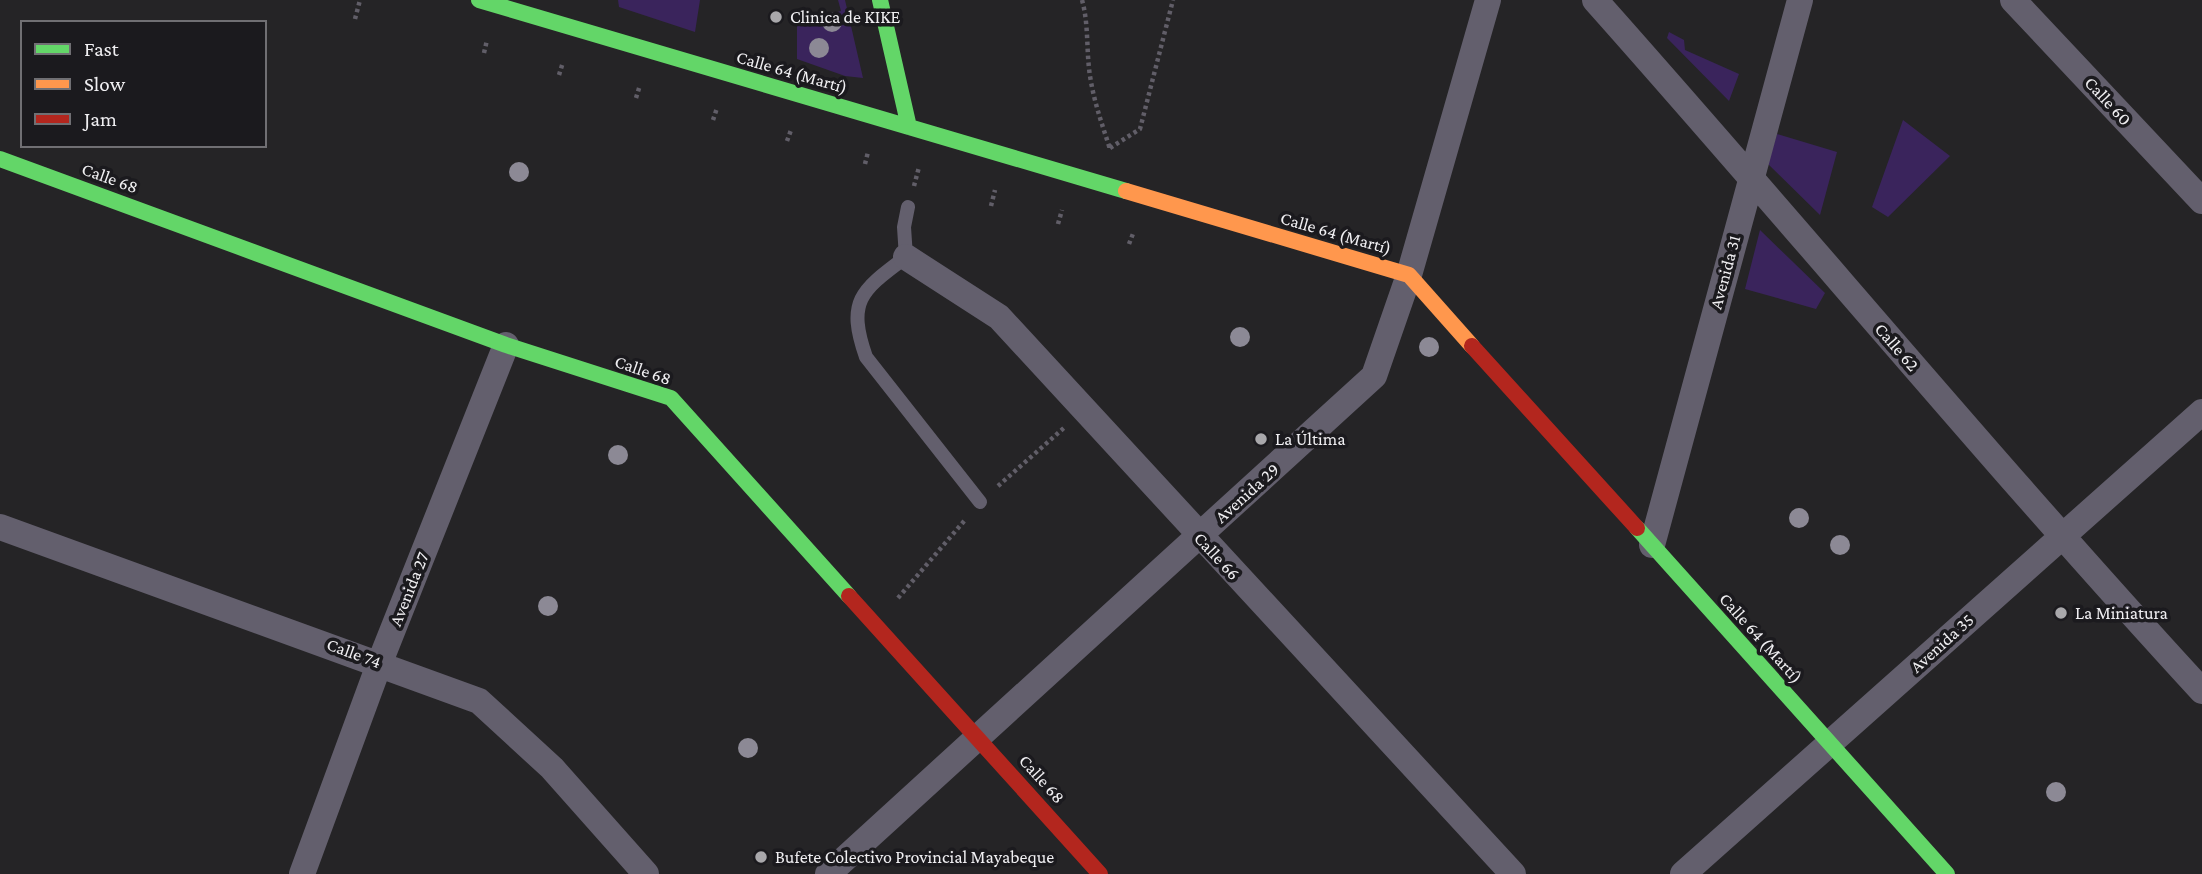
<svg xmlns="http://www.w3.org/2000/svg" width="2202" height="874" viewBox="0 0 2202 874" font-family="'Crimson Pro',serif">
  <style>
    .green { fill: #3a245c }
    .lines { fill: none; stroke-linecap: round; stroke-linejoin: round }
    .path { stroke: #615e68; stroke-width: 4.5; stroke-dasharray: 3.5 3.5; stroke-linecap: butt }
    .lane { stroke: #635f6d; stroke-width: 14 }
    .street { stroke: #635f6d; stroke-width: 26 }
    .fast { stroke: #63d668; stroke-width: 16 }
    .slow { stroke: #ff974d; stroke-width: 16 }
    .jam { stroke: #b3261e; stroke-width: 16 }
    .tree { fill: #8c8995 }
    .poi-dot { fill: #a9a8ab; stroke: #1b1a1e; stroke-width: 2.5 }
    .labels { text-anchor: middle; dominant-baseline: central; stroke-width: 7; stroke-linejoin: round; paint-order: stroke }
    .poi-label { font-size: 18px; fill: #f0eff2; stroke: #1b1a1e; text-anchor: start }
    .street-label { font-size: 18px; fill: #f0eff2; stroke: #1b1a1e }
  </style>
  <rect width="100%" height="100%" fill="#252426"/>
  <path class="green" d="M618 0H700L695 32 619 7Z
    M838 0H845L863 78 845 76 797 59V23L841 11Z
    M1669 32 1684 40 1685 50 1739 74 1729 101 1667 38Z
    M1903 120 1950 156 1888 217 1872 207Z
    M1777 134 1837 152 1820 215 1768 164Z
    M1760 230 1825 293 1816 309 1745 289Z"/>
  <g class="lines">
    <path class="path" d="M1082 0C1089 25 1086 50 1090 76 1094 102 1102 124 1110 149
      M355 19 360 0
      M484 53 487 40
      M559 75 563 62
      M636 98 640 85
      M713 120 717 108
      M787 141 791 130
      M1110 148 1140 129 1173 0
      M865 164 868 152
      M914 186 919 167
      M991 206 995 190
      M1058 224 1062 210
      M1129 244 1134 231
      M998 486 1065 427
      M898 598 965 520"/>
    <path class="lane" d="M908 207 904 227 906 257C862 290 846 300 866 357L980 502"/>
    <path class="street" d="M1595 0C1799 229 1994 465 2202 691
      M2013 0 2202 201
      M906 257 999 317 1513 874
      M0 527 479 701 552 768 646 874
      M1652 545 1800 0
      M302 874 380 662 506 345
      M828 874 1374 376 1409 275 1488 0
      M1683 874 2202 412"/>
    <path class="fast" d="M479 0 1126 191
      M880 0 909 127
      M0 159 506 345 671 398 849 596
      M1637 528 1947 874"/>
    <path class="slow" d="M1126 191 1409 275 1472 346"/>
    <path class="jam" d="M1472 346 1637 528
      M849 596 1100 874"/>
  </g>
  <g class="tree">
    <circle cx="832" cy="22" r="10"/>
    <circle cx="819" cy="48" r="10"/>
    <circle cx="519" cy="172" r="10"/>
    <circle cx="1240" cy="337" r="10"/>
    <circle cx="1429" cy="347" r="10"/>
    <circle cx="618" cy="455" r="10"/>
    <circle cx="1799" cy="518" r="10"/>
    <circle cx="1840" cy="545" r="10"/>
    <circle cx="548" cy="606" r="10"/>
    <circle cx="748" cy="748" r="10"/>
    <circle cx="2056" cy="792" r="10"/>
  </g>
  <g class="poi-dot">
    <circle cx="776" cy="17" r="7"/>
    <circle cx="1261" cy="439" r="7"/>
    <circle cx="2061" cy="613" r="7"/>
    <circle cx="761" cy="857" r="7"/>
  </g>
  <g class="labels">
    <g class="poi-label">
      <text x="790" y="17">Clinica de KIKE</text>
      <text x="1275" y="439">La Última</text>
      <text x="2075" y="613">La Miniatura</text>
      <text x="775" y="857">Bufete Colectivo Provincial Mayabeque</text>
    </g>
    <g class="street-label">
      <text transform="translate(792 72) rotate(16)">Calle 64 (Martí)</text>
      <text transform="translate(2108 101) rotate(47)">Calle 60</text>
      <text transform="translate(110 178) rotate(20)">Calle 68</text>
      <text transform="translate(1336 233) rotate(16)">Calle 64 (Martí)</text>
      <text transform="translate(1725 272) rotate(-75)">Avenida 31</text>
      <text transform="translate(1897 347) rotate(49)">Calle 62</text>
      <text transform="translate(643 370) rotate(19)">Calle 68</text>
      <text transform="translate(1247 493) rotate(-42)">Avenida 29</text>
      <text transform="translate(1217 556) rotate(47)">Calle 66</text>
      <text transform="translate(409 589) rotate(-68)">Avenida 27</text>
      <text transform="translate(1761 638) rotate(48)">Calle 64 (Martí)</text>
      <text transform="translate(1942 643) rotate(-42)">Avenida 35</text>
      <text transform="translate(354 653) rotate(20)">Calle 74</text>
      <text transform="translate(1042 779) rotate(48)">Calle 68</text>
    </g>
  </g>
  <rect x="21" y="21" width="245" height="126" fill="#1b1a1e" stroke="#706f73" stroke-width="2"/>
  <rect x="35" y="44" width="35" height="10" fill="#63d668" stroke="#706f73" stroke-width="2"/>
  <text x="84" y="56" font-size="21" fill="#f0eff2">Fast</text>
  <rect x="35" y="79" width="35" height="10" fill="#ff974d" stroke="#706f73" stroke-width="2"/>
  <text x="84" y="91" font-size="21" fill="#f0eff2">Slow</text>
  <rect x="35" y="114" width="35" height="10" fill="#b3261e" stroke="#706f73" stroke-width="2"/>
  <text x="84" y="126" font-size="21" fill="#f0eff2">Jam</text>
</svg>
